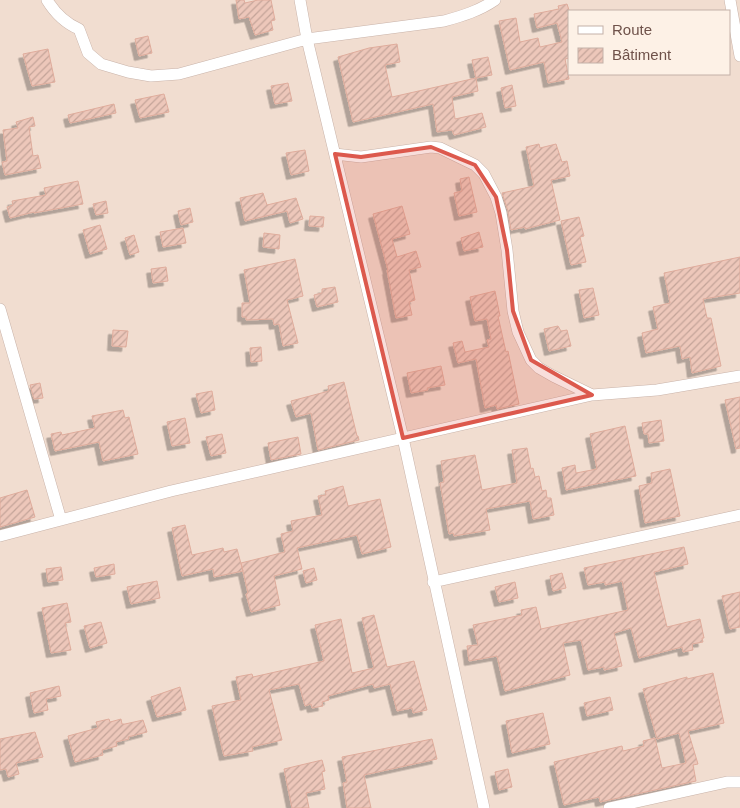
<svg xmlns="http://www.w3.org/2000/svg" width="740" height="808" viewBox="0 0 740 808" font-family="Arial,sans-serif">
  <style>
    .residential { fill: #f1ddd0; fill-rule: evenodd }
    .building { fill: url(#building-hatch); stroke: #dfac9c; filter: url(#shadow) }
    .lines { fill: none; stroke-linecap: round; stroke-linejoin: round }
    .street-casing { stroke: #c9b3a9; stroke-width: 12 }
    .street { stroke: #fff; stroke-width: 11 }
    .marked { fill: #dc594d; fill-opacity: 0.2; stroke: #dc594d; stroke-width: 4; stroke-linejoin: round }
  </style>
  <defs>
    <pattern id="building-hatch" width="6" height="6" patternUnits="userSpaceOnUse" patternTransform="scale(1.25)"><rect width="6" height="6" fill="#edc7ba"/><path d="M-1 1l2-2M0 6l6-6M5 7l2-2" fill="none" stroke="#c4a499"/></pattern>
    <filter id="shadow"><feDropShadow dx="-4.5" dy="4.5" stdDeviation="0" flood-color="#0004"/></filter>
  </defs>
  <rect width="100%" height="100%" fill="#faece0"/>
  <path class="residential" d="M0 0H740V808H0ZM569 11H729V74H569Z"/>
  <path class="building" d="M236 0H244L245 3 258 0H271L275 20 271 21 273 30 255 35 249 17 239 19Z
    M567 4 569 10V58L565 59 569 79 548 83 544 62 510 70 499 21 516 18 520 42 538 38 540 47 562 42 557 23 537 28 534 14 559 9 558 6Z
    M148 36 152 53 139 56 135 39Z
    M397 44 400 62 385 65 392 97 476 78 478 91 452 97 455 119 482 113 486 127 454 135 452 130 437 132 433 104 353 122 338 57 369 48Z
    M48 49 55 82 32 86 23 54Z
    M488 57 492 75 476 78 472 60Z
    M283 84 288 83 292 101 275 104 271 86Z
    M512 85 516 106 505 108 501 88Z
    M164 94 169 112 140 118 135 100Z
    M114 104 116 113 70 123 68 115Z
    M33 117 35 126 29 127 33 156 38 155 41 168 5 175 2 162 7 161 3 130 18 128 16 122Z
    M539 144 540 148 556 144 562 162 567 161 570 176 551 180 560 220 525 229V227L511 230 508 211 502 193 534 186 526 147Z
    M305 150 309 171 291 175 286 153Z
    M469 177 477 212 459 216 454 193 462 191 460 179Z
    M78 181 83 204 34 213V212L10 218 7 207 13 205 12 201 46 195 44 188Z
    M263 193 267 205 296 198 303 219 290 223 287 211 245 221 240 198Z
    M106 201 108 213 96 215 93 204Z
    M402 206 410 234 392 239 397 257 416 251 421 267 409 270 415 300 409 302 412 315 396 318 387 270H388L373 214Z
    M190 208 193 222 181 225 178 211Z
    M310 216 324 217 323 227 309 226Z
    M579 217 584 236 580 237 586 262 571 265 561 221Z
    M100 225 107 249 90 254 83 230Z
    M183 228 186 243 163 247 160 232Z
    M479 232 483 247 464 251 461 238Z
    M264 233 280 235 279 249 263 247Z
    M134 235 139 252 130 255 125 238Z
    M740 257V293L703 299 707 318H711L721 366 692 373 690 357 682 359 680 346 646 353 642 333 658 329 653 307 670 303 664 273Z
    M295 259 303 296 287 300 298 343 283 346 279 324 274 325 273 319 246 320V317H242V303H250L244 270Z
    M166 267 168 281 153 283 151 269Z
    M335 287 338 302 317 307 314 295 322 293V289Z
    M593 288 599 315 584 318 579 290Z
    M495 291 500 316H498L506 352 508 351 519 404 497 409 496 405 485 408 476 359 458 363 453 343 462 341 465 352 489 347 487 340 491 339 487 319 475 321 470 297Z
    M558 326 561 331 567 330 571 346 549 351 544 329Z
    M113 330 128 331 126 347 112 346Z
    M261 347 262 361 251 362 250 348Z
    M441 366 445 385 427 388 428 390 411 393 407 373Z
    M344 382 357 436H358L359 440 318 450 311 413 296 417 291 401 329 391 328 386Z
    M40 383 43 398 34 399 30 385Z
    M212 391 215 410 201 413 196 394Z
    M740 397V448L736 449 725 400Z
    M123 410 125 418 129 417 138 454 103 461 99 442 55 451 51 434 61 432 62 435 95 428 92 416Z
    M185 418 190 443 172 446 167 422Z
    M661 420 664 441 649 443 648 434H644L642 423Z
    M625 426 636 476 566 490 562 468 575 465 576 473 597 469 590 434Z
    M222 434 226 453 211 456 206 437Z
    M298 437 301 454 271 460 268 443Z
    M527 448 531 469 533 468 535 477 539 476 542 491 546 490 547 498H551L554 515 533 519 530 501 486 509 490 530 454 536 453 533 449 534 440 483 444 482 441 461 475 455 482 490 517 483 512 450Z
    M670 469 680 516 645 523 639 486 652 483 651 473Z
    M343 486 348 506 380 499 391 547 362 554 357 535 297 548 302 569 274 576 280 605 251 612 246 594 248 593 241 563 285 552 281 534 293 531 291 521 322 515 318 496 326 495 325 491Z
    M27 490 35 517 0 527V498Z
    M185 525 192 555 223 548 224 552 237 549 243 571 214 577 213 569 182 576 172 528Z
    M684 547 688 564 654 572 667 627 700 619 704 638H702L703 642 692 644 693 650 683 652 682 647 639 658 631 628 614 633 622 666 604 670V667L588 670 581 640 563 643 570 675 505 691 497 656 469 661 467 646 478 645 473 625 522 615 521 610 536 607 541 629 628 610 622 581 605 585V582L588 585 584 568Z
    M114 564 115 574 96 577 94 568Z
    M61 567 63 580 48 582 46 569Z
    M314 568 317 580 306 583 303 571Z
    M562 573 566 588 553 591 550 576Z
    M157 581 160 598 131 604 127 587Z
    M515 582 518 598 499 602 495 587Z
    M740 592V627L730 629 722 596Z
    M67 603 71 622 65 623 71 650 51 653 42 608Z
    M374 615 387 667 414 661 427 710 413 713 412 708 397 711 390 684 374 688 373 684 328 696 329 700 322 702 323 706 312 708 311 704 305 706 299 684 269 690 282 740 252 747 253 751 224 756 212 706 241 700 236 677 252 674 253 677 324 661 315 625 341 619 352 673 374 668 362 618Z
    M101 622 107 643 90 648 84 626Z
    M713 673 724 723 688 731 698 764 693 765 696 781 600 802 599 797 564 805 554 762 622 746 623 751 644 746 643 741 655 738 662 768 686 763 679 733 657 739 643 689 687 677V679Z
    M59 686 61 696 46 699 48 710 34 713 30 693Z
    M180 687 186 710 157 717 151 697Z
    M610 697 613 710 587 716 584 703Z
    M543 713 550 744 512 753 506 721Z
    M109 719 110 722 121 719 122 724H125L143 720 147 732 128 737 129 739 116 742 117 746 102 750 103 755 75 762 68 736 98 728 96 722Z
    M35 732 43 757 16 763 19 774 8 777 6 769 0 770V739Z
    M432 739 437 759 364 775 371 808H347L343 783 347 782 342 757Z
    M322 760 325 771 322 772 325 789 306 793 309 808H292L284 769Z
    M508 769 512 787 499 790 495 772Z"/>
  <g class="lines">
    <defs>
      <path id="street" d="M47 0C55 13 65 23 79 29L88 53 101 64 128 72 151 76 179 74 307 39 444 21C462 16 479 11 495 0
        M300 0 307 39 403 438 484 808
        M730 0 740 56
        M335 154 361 157 431 147 440 148 475 165 484 174 496 197 501 213 507 250 513 311 518 332 531 360 539 368 553 376 592 395
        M0 309 61 520
        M0 536 171 491 592 395 657 390 740 376
        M433 582 740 515
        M609 808 727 782H740"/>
    </defs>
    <use href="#street" class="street-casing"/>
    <use href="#street" class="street"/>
  </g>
  <path class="marked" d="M431 147 475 165 496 197 507 250 513 311 531 360 592 395 403 438 335 154 361 157Z"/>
  <rect x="568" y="10" width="162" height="65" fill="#fdf1e6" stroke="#c4b1a8"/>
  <rect x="578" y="26" width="25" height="8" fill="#ffffff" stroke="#c4b1a8"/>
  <text x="612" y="35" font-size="15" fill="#6f524a">Route</text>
  <rect x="578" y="48" width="25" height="15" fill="url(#building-hatch)" stroke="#c4b1a8"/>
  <text x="612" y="60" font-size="15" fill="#6f524a">Bâtiment</text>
</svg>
